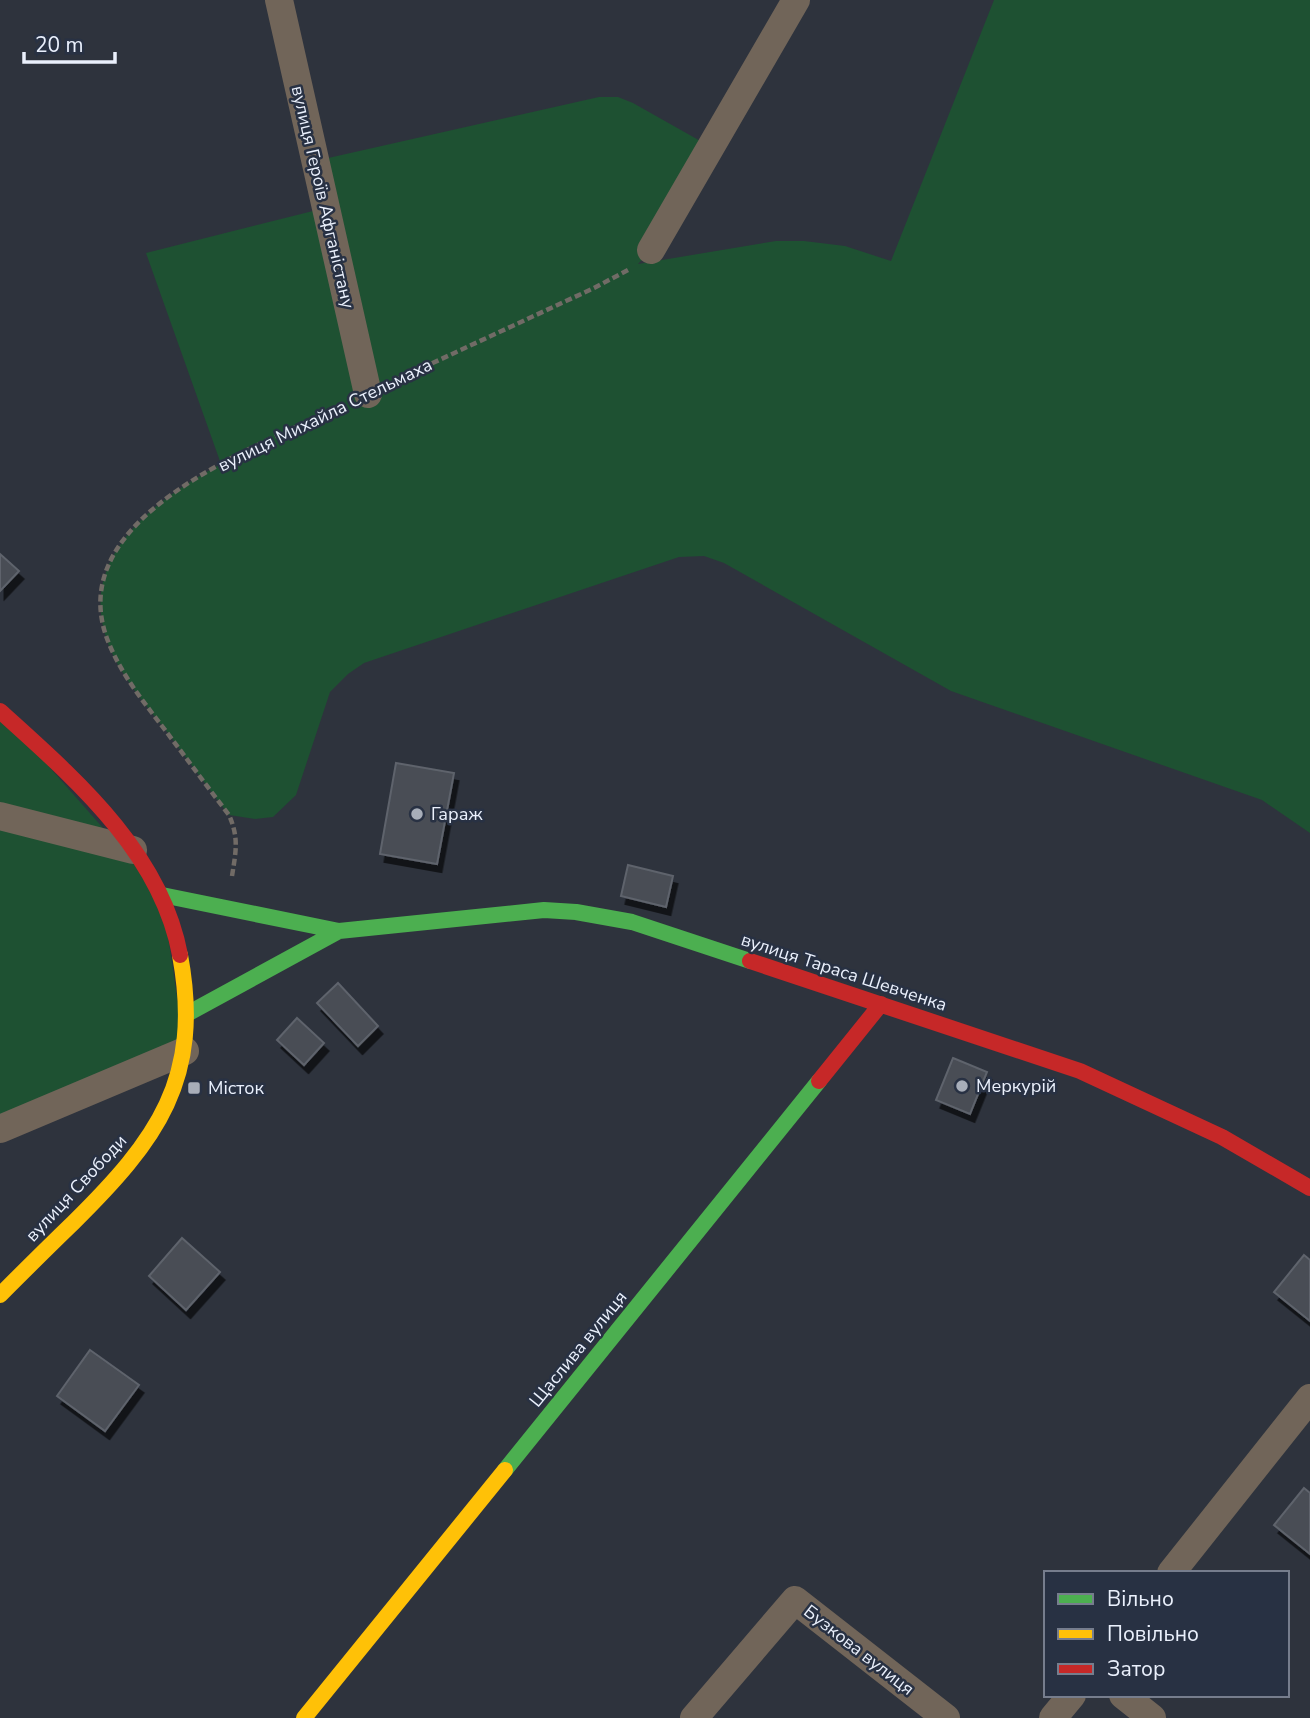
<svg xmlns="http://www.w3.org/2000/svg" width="1310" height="1718" viewBox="0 0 1310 1718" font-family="'Nunito Sans',sans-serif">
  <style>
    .green { fill: #1e5132 }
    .building { fill: #484d55; stroke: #5e636c; stroke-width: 2; filter: url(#shadow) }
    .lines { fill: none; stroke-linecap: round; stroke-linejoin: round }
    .path { stroke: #716b66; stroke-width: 4.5; stroke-dasharray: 7 3.5; stroke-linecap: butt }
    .street { stroke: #716559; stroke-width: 28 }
    .fast { stroke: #4caf50; stroke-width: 16 }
    .slow { stroke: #ffc107; stroke-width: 16 }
    .jam { stroke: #c62828; stroke-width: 16 }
    .poi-dot { fill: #a8aeb9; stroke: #283143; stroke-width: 2.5 }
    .labels { text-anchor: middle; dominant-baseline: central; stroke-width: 5; stroke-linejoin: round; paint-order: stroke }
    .street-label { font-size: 18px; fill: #eaf0fc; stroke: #283143 }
    .poi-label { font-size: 18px; fill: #eaf0fc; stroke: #283143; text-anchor: start }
  </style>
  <defs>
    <filter id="shadow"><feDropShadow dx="4.5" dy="8" stdDeviation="0" flood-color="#0009"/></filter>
  </defs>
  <rect width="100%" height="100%" fill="#2e333d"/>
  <path class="green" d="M994 0H1310V833L1262 800 951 691 724 563 704 556 679 557 364 663 348 674 330 692 296 795 273 817 255 819 229 815C208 788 188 760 168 733 141 698 105 660 101 613 94 543 167 493 221 464L146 253 325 208 315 161 599 97H618L633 103 711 147 651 250 638 264 776 241H804L845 246 891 261Z
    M0 711 162 895 185 1051 0 1129Z"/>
  <path class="building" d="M0 554 19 571 0 591Z
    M396 763 454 773 437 864 380 854Z
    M628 865 673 876 666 907 621 896Z
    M338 983 378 1026 358 1046 317 1003Z
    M297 1018 324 1043 304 1065 277 1040Z
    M953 1058 987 1072 970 1114 936 1100Z
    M182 1238 220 1272 186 1310 149 1276Z
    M1304 1255 1310 1260V1321L1274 1292Z
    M90 1350 139 1385 105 1431 57 1396Z
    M1304 1488 1310 1493V1554L1274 1525Z"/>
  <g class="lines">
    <path class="path" d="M394 381 594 288 630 269
      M232 876C236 851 239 838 229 815 206 785 184 755 162 726 142 700 123 676 110 646 54 518 257 447 342 406"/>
    <path class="street" d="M279 0 368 394
      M651 250 796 0
      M0 816 133 850
      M0 1129 185 1051
      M1171 1573 1310 1398
      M1123 1695 1152 1718
      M694 1718 795 1600 946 1718
      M1053 1718 1072 1695"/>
    <path class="fast" d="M162 895 339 931 544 910 576 912 632 922 750 961
      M187 1014 339 931
      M505 1470 819 1081"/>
    <path class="slow" d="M0 1295C24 1271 48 1247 73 1223 157 1140 203 1079 180 955
      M304 1718 505 1470"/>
    <path class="jam" d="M0 711C74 778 161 852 180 955
      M750 961 1080 1071 1222 1137 1310 1188
      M819 1081 881 1004"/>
  </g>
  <g class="poi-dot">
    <circle cx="417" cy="814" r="7"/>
    <circle cx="962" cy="1086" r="7"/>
    <rect x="187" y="1081" width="14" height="14" rx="3.5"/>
  </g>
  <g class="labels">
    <g class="street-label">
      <text transform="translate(323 197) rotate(77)">вулиця Героїв Афганістану</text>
      <text transform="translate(325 415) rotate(-26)">вулиця Михайла Стельмаха</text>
      <text transform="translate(844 972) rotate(18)">вулиця Тараса Шевченка</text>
      <text transform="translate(76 1188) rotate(-47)">вулиця Свободи</text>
      <text transform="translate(578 1349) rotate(-51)">Щаслива вулиця</text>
      <text transform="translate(859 1650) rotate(38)">Бузкова вулиця</text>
    </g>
    <g class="poi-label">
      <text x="431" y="814">Гараж</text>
      <text x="976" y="1086">Меркурій</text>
      <text x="208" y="1088">Місток</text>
    </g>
  </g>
  <rect x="1044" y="1571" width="245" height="126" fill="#283143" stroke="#767d8d" stroke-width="2"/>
  <rect x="1058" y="1594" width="35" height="10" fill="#4caf50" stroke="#767d8d" stroke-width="2"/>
  <text x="1107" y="1606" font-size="21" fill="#eaf0fc">Вільно</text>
  <rect x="1058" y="1629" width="35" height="10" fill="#ffc107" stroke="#767d8d" stroke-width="2"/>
  <text x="1107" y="1641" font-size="21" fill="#eaf0fc">Повільно</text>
  <rect x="1058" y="1664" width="35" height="10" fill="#c62828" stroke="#767d8d" stroke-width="2"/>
  <text x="1107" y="1676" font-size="21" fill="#eaf0fc">Затор</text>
  <path d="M24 52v10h91v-10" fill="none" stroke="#eaf0fc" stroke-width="3.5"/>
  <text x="35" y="52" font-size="21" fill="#eaf0fc" stroke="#283143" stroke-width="5" paint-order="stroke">20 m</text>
</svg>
